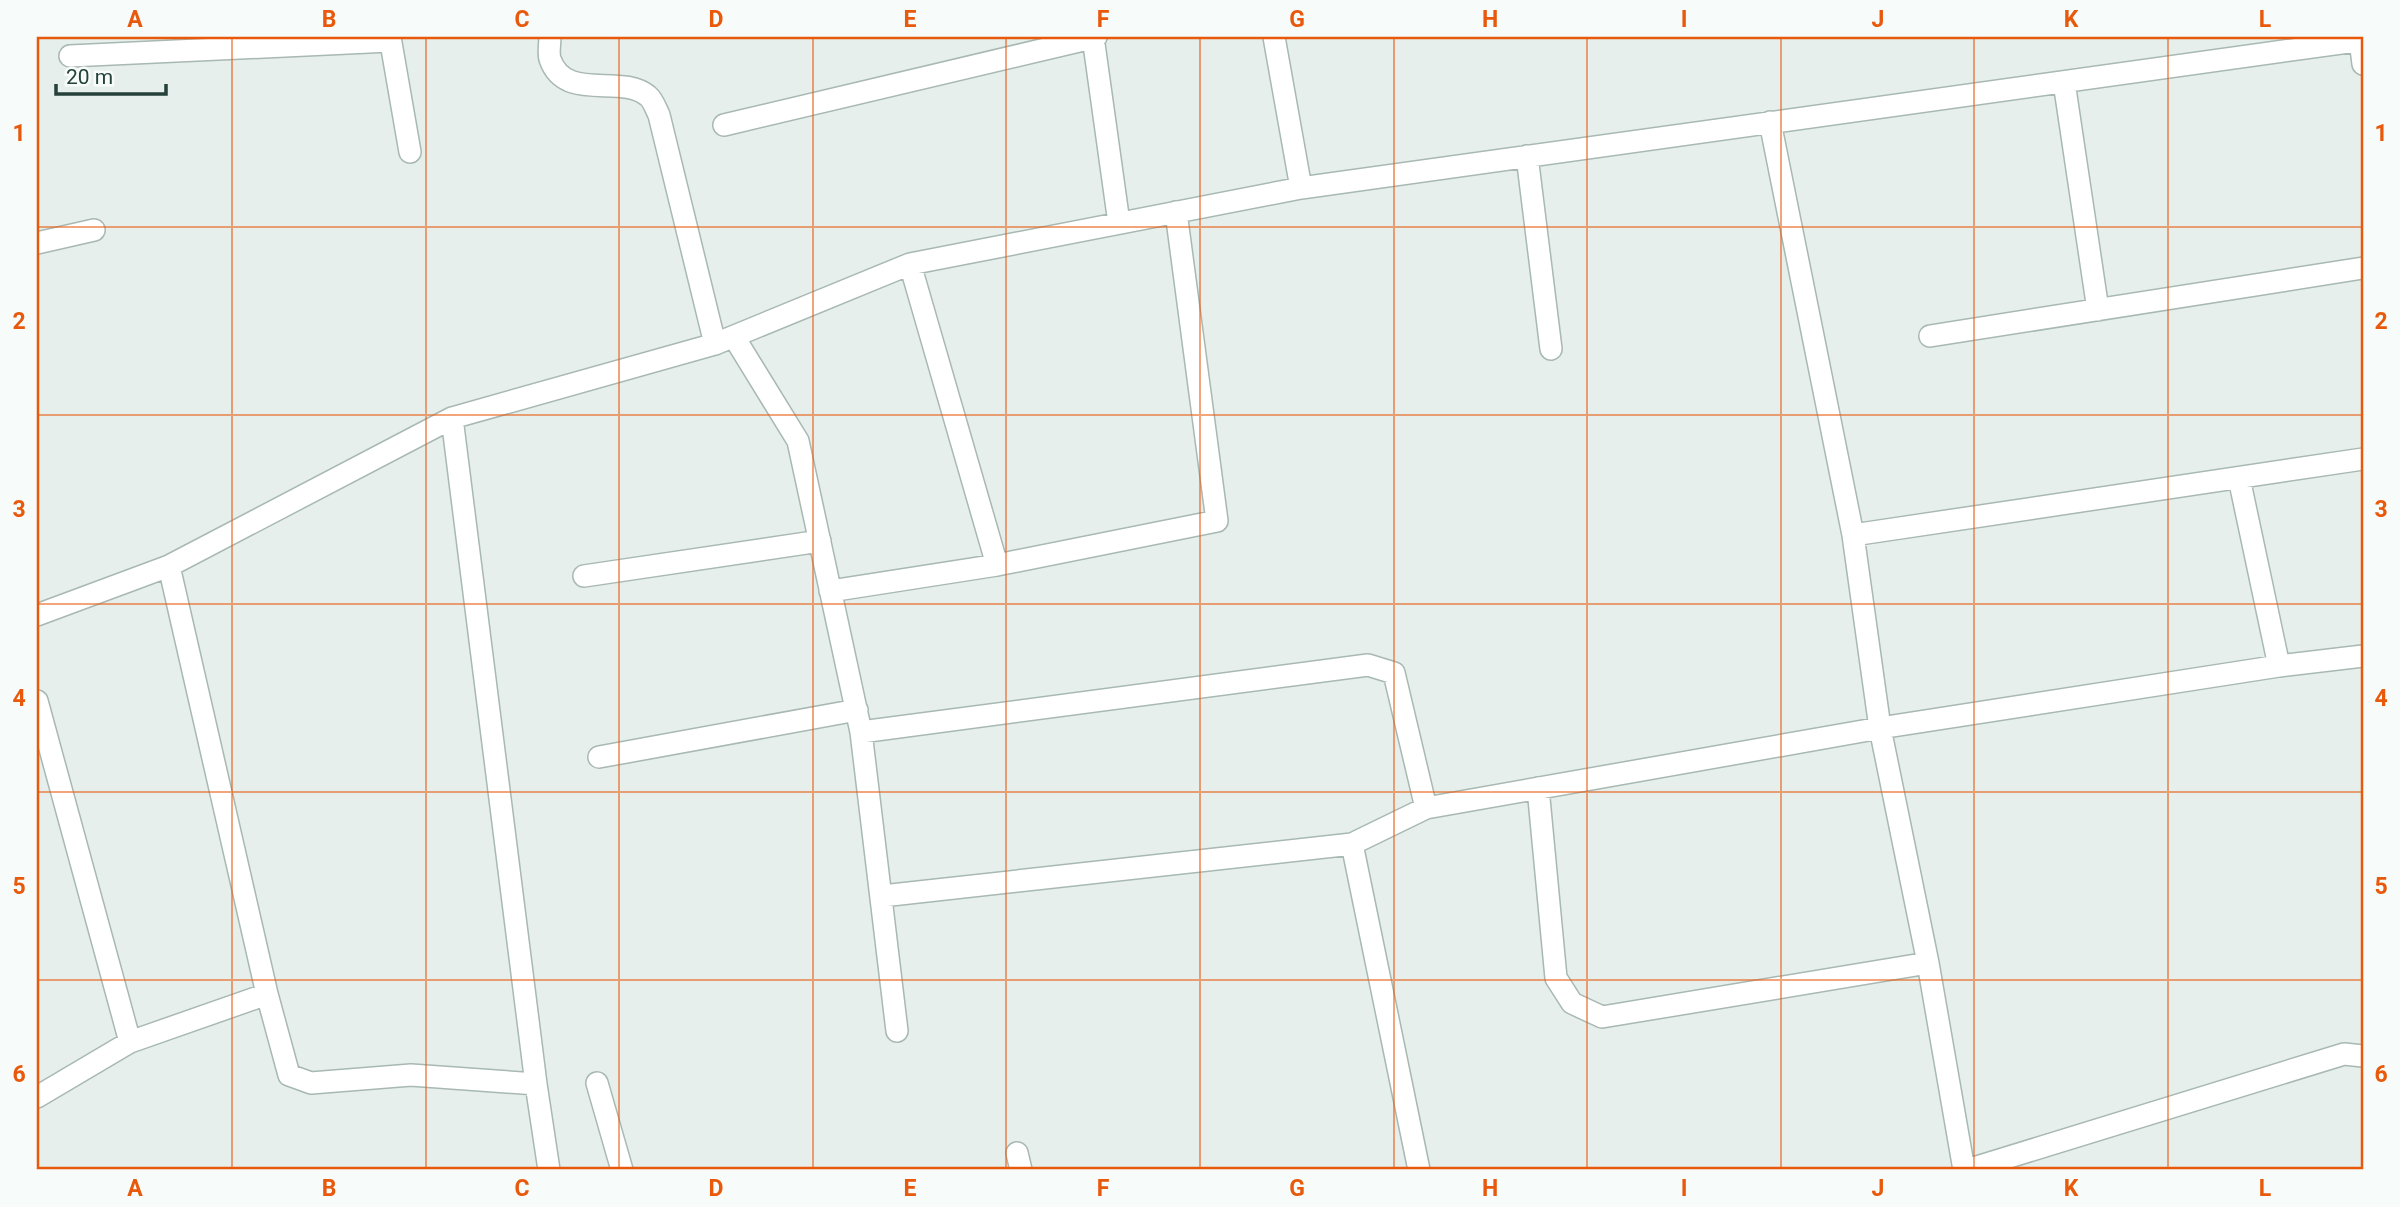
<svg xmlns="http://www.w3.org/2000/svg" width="2400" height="1207" viewBox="0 0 2400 1207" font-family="Roboto,sans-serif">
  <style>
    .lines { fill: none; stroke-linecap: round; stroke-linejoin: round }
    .minor-casing { stroke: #a8b8b2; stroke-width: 24 }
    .minor { stroke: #fff; stroke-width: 21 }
    .grid { fill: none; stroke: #e8590c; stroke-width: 2; stroke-opacity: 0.55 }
    .neatline { fill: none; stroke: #e8590c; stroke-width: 2.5 }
    .grid-label { font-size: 23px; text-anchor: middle; font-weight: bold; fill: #e8590c }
  </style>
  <rect width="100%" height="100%" fill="#e6efeb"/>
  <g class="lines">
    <defs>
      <path id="minor" d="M390 37 410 152
        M550 37C550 43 548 53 550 59 565 103 621 73 648 96 653 100 656 109 659 115L715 344
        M1093 37 1119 223
        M1274 37 1301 188 2363 40
        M2360 40 2363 64
        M70 56 390 41
        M2064 82 2098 310
        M1770 122 1853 535 1880 728 1928 963 1964 1170
        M724 125 1096 37
        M1527 156 1551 349
        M37 243 94 230
        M910 264 997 565
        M1930 336 2363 268
        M734 337 798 441 861 732 897 1031
        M452 418 536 1084 549 1170
        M2239 478 2279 666
        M1853 535 2363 459
        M169 566 267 994 289 1075 311 1083 411 1075 536 1084
        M584 576 820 541
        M830 591 997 565 1217 521 1176 212
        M37 615 169 566 452 418 715 344 910 264 1301 188
        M37 701 130 1042
        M861 732 1368 665 1394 673 1426 808
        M599 757 857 710
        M1538 788 1556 978 1572 1003 1602 1017 1928 963
        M1352 844 1419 1170
        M882 896 1352 844 1426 808 1880 728 2279 666 2363 656
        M597 1083 622 1170
        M37 1097 130 1042 267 994
        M1017 1153 1021 1170
        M1967 1170 2344 1054 2363 1056"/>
    </defs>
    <use href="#minor" class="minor-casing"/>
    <use href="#minor" class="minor"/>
  </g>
  <path class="grid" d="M232 37V1170M426 37V1170M619 37V1170M813 37V1170M1006 37V1170M1200 37V1170M1394 37V1170M1587 37V1170M1781 37V1170M1974 37V1170M2168 37V1170M37 227H2363M37 415H2363M37 604H2363M37 792H2363M37 980H2363"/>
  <rect width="2400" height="1207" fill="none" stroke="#f7fbf9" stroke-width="77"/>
  <path d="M56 84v10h110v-10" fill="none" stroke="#24423a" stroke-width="3.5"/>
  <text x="66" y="84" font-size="21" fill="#24423a" stroke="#f7fbf9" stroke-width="5" paint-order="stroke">20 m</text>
  <rect x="38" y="38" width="2324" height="1130" class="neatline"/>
  <g class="grid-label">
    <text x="135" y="27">A</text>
    <text x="329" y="27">B</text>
    <text x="522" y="27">C</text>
    <text x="716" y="27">D</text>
    <text x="910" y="27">E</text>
    <text x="1103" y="27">F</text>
    <text x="1297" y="27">G</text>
    <text x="1490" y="27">H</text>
    <text x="1684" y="27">I</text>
    <text x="1878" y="27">J</text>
    <text x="2071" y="27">K</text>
    <text x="2265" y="27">L</text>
    <text x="19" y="141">1</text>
    <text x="2381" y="141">1</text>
    <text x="19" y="329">2</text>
    <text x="2381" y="329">2</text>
    <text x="19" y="517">3</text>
    <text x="2381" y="517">3</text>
    <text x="19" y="706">4</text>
    <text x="2381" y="706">4</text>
    <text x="19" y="894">5</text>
    <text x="2381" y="894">5</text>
    <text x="19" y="1082">6</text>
    <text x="2381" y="1082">6</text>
    <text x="135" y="1196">A</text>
    <text x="329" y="1196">B</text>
    <text x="522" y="1196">C</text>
    <text x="716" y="1196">D</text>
    <text x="910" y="1196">E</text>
    <text x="1103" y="1196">F</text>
    <text x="1297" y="1196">G</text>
    <text x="1490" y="1196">H</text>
    <text x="1684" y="1196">I</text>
    <text x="1878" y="1196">J</text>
    <text x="2071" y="1196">K</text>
    <text x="2265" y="1196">L</text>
  </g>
</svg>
